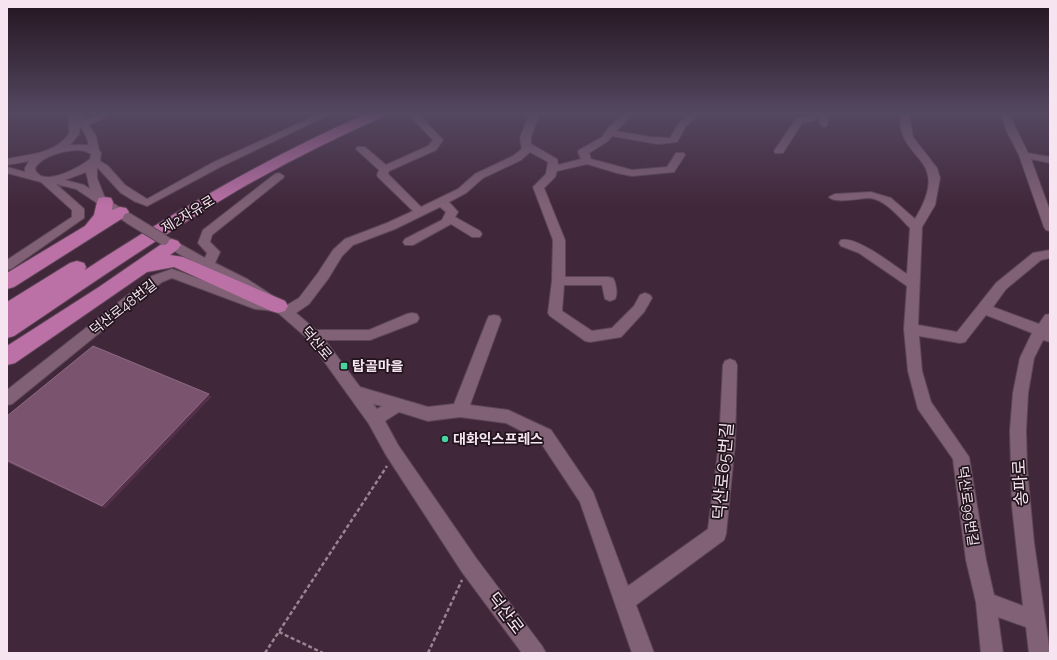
<svg xmlns="http://www.w3.org/2000/svg" width="1057" height="660" viewBox="0 0 1057 660" font-family="Raleway,'Noto Sans KR',sans-serif">
  <style>
    .lines { fill: none; stroke-linecap: round; stroke-linejoin: round }
    .minor-casing { stroke: #5d4657; stroke-width: 2 }
    .highway-casing { stroke: #5d4657; stroke-width: 2 }
    .path { stroke: #9a8493; stroke-width: 2.5; stroke-dasharray: 4 2.5; stroke-linecap: butt }
    .minor { fill: #806176; fill-rule: evenodd }
    .highway { fill: #bb70a6; fill-rule: evenodd }
    .minor-bridge-casing { stroke: #5d4657; stroke-width: 12; stroke-linecap: butt }
    .minor-bridge { stroke: #806176; stroke-width: 10 }
    .wall { fill: #6a415f }
    .shaded-wall { fill: #542f4a }
    .building { fill: #7a536f; stroke: #8d6a83 }
    .poi-dot { fill: #47d49e; stroke: #21141d; stroke-width: 1.5 }
    .labels { text-anchor: middle; dominant-baseline: central; stroke-width: 3.5; stroke-linejoin: round; paint-order: stroke }
    .street-label { font-size: 14px; fill: #f6e4f0; stroke: #21141d }
    .poi-label { font-size: 14px; font-weight: bold; fill: #f6e4f0; stroke: #21141d; text-anchor: start }
    .near-street-label { font-size: 17px; fill: #f6e4f0; stroke: #21141d }
  </style>
  <rect width="100%" height="100%" fill="#41273a"/>
  <g class="lines">
    <defs>
      <path id="minor" d="M69 114H81L86 120 98 114H108L107 116 89 125 96 136 99 150 101 153 100 161 108 166 125 185 147 199 212 163 319 114H331L220 167 147 206 134 201 121 193 97 167V178L105 198 132 215 134 218 132 221H124L76 189 56 184 82 207 84 209V218L11 269 7 270V260L72 217V210L41 182 7 173V167L25 172V168L29 161 7 165V159C30 154 54 154 69 134ZM80 125 86 136 89 145H70L79 134ZM77 150 85 151 91 154 90 159C80 167 54 181 41 176 39 175 38 173 36 172L35 168C43 155 64 151 77 150ZM86 172 90 189 84 185 65 180Z
        M416 114 419 115 443 140 436 150 389 171 388 174 421 207 458 189 475 174 513 156 522 149 520 138 529 114H538C538 125 529 133 531 144L557 159 558 165 581 159 578 152 579 150 602 137 609 127 624 114H634L616 131 650 137 670 138 679 123 689 114H699L686 126 677 142 658 144 612 136 608 141 589 153 591 159 632 170 667 167 676 153H684L685 155 674 172 632 176 617 173 587 164 557 171 555 177 544 188 565 240V277H608L613 278C616 283 618 294 615 299L610 301 605 299 602 285H564L562 311 592 331 612 328 634 306 640 295 645 293 650 295 652 298 644 312 621 337 590 342 585 341 550 316 548 313 552 281 553 240 533 187 546 174 548 162 530 152 521 160 483 178 466 193 449 202 458 212 455 217 480 231 482 234 480 237H472L451 224 413 245H405L403 242 405 239 442 220 446 212 440 207 395 229 353 245 342 256 328 279 309 304 296 313 316 330H369L407 314 412 313 417 314 419 318 417 322 370 340H325L360 387 428 407 454 404 487 320 489 316 494 315 499 316 501 320 470 405 508 410 551 430 593 492 628 586 708 529 719 444 723 365 725 361 730 359 735 361 737 365 735 444 726 534 724 540 636 605 654 653H632L580 502 539 440 506 423 460 417 428 421 399 412 385 421 398 445 476 558 542 646 546 653H522L462 572 386 455 369 424 308 339 276 311 255 309 172 278 162 282 12 404 7 405V390L152 276 172 269 261 301C229 279 193 263 160 243L158 240 160 237H168L205 258 207 253 198 243 203 230 275 174 279 173 284 176 283 178 212 235 210 242 220 252 215 263 247 279 287 305 299 298 318 273 333 250 345 239 387 223 413 211 378 177 377 175 379 170 356 149 357 147H365L386 165 428 146 433 140 411 117ZM373 404 382 406 377 409Z
        M809 114H818L813 121 802 123 783 153H775L774 151 796 119 807 117Z
        M820 114H829L827 126 824 127 819 124Z
        M900 114H909L913 137 937 168 940 178 935 205 922 227 918 325 957 332 996 283 1033 253 1050 250V258L1041 260 1006 289 993 307 1039 324 1045 315 1050 314V342L1043 340 1034 358 1028 393 1026 430 1027 468 1034 543 1050 653H1029L1026 627 998 617 1003 653H981L976 602 966 560 953 459 918 409 908 371 904 329 907 286 859 253 841 246 839 243 841 240C857 236 893 265 907 274L910 228C899 217 886 200 870 198 860 198 835 204 829 197L835 194 871 192 891 198 915 219C954 154 897 164 900 114ZM986 315 1032 333 1020 358 1013 393 1010 430 1012 506 1023 606 994 595 986 560 969 457 931 402 922 371 919 336 960 343 965 342Z
        M1001 114H1009L1028 153 1050 157V163L1031 159 1050 211V231L1046 230 1044 227 1019 155 1006 130Z"/>
      <path id="highway" d="M366 114H384L382 117C333 139 285 163 238 190 162 235 88 286 14 336L7 338V302L70 263 77 261 84 263 86 267 85 270C175 211 268 157 366 114Z
        M105 197 111 198 113 202 112 210 120 207 126 208 129 212 126 216 14 287 7 289V273L85 226 94 215 97 202 99 198Z
        M172 239 178 241 181 245 178 249 170 255 183 257 285 301 288 306 285 311 278 313 271 311 174 267 147 272 15 363 7 365V346L99 287 166 241Z"/>
    </defs>
    <use href="#minor" class="minor-casing"/>
    <use href="#highway" class="highway-casing"/>
    <path class="path" d="M279 632 323 653
      M265 653 387 466
      M428 653 462 580"/>
    <use href="#minor" class="minor"/>
    <use href="#highway" class="highway"/>
    <defs>
      <path id="minor-bridge" d="M128 218 164 240"/>
    </defs>
    <use href="#minor-bridge" class="minor-bridge-casing"/>
    <use href="#minor-bridge" class="minor-bridge"/>
  </g>
  <path class="wall" d="M211 397 105 508 7 462V416Z"/>
  <path class="shaded-wall" d="M209 394 211 397 105 508 102 506Z"/>
  <path class="building" d="M93 346 209 394 102 506 7 460V416Z"/>
  <linearGradient id="sky" x2="0" y2="1"><stop stop-color="#241520"/><stop offset="0.55" stop-color="#544760"/><stop offset="1" stop-color="#544760" stop-opacity="0"/></linearGradient>
  <rect width="1057" height="206" fill="url(#sky)"/>
  <g class="poi-dot">
    <rect x="340" y="362" width="8" height="8" rx="2"/>
    <circle cx="445" cy="439" r="4"/>
  </g>
  <g class="labels">
    <g class="street-label">
      <text transform="translate(188 214) rotate(-31)">제2자유로</text>
      <text transform="translate(123 307) rotate(-38)">덕산로48번길</text>
      <text transform="translate(317 343) rotate(50)">덕산로</text>
      <text transform="translate(968 506) rotate(82)">덕산로99번길</text>
    </g>
    <g class="poi-label">
      <text x="352" y="366">탑골마을</text>
      <text x="453" y="439">대화익스프레스</text>
    </g>
    <g class="near-street-label">
      <text transform="translate(723 471) rotate(-85)">덕산로65번길</text>
      <text transform="translate(1020 483) rotate(-93)">송파로</text>
      <text transform="translate(506 613) rotate(53)">덕산로</text>
    </g>
  </g>
  <rect width="1057" height="660" fill="none" stroke="#f6e4f0" stroke-width="16"/>
</svg>
